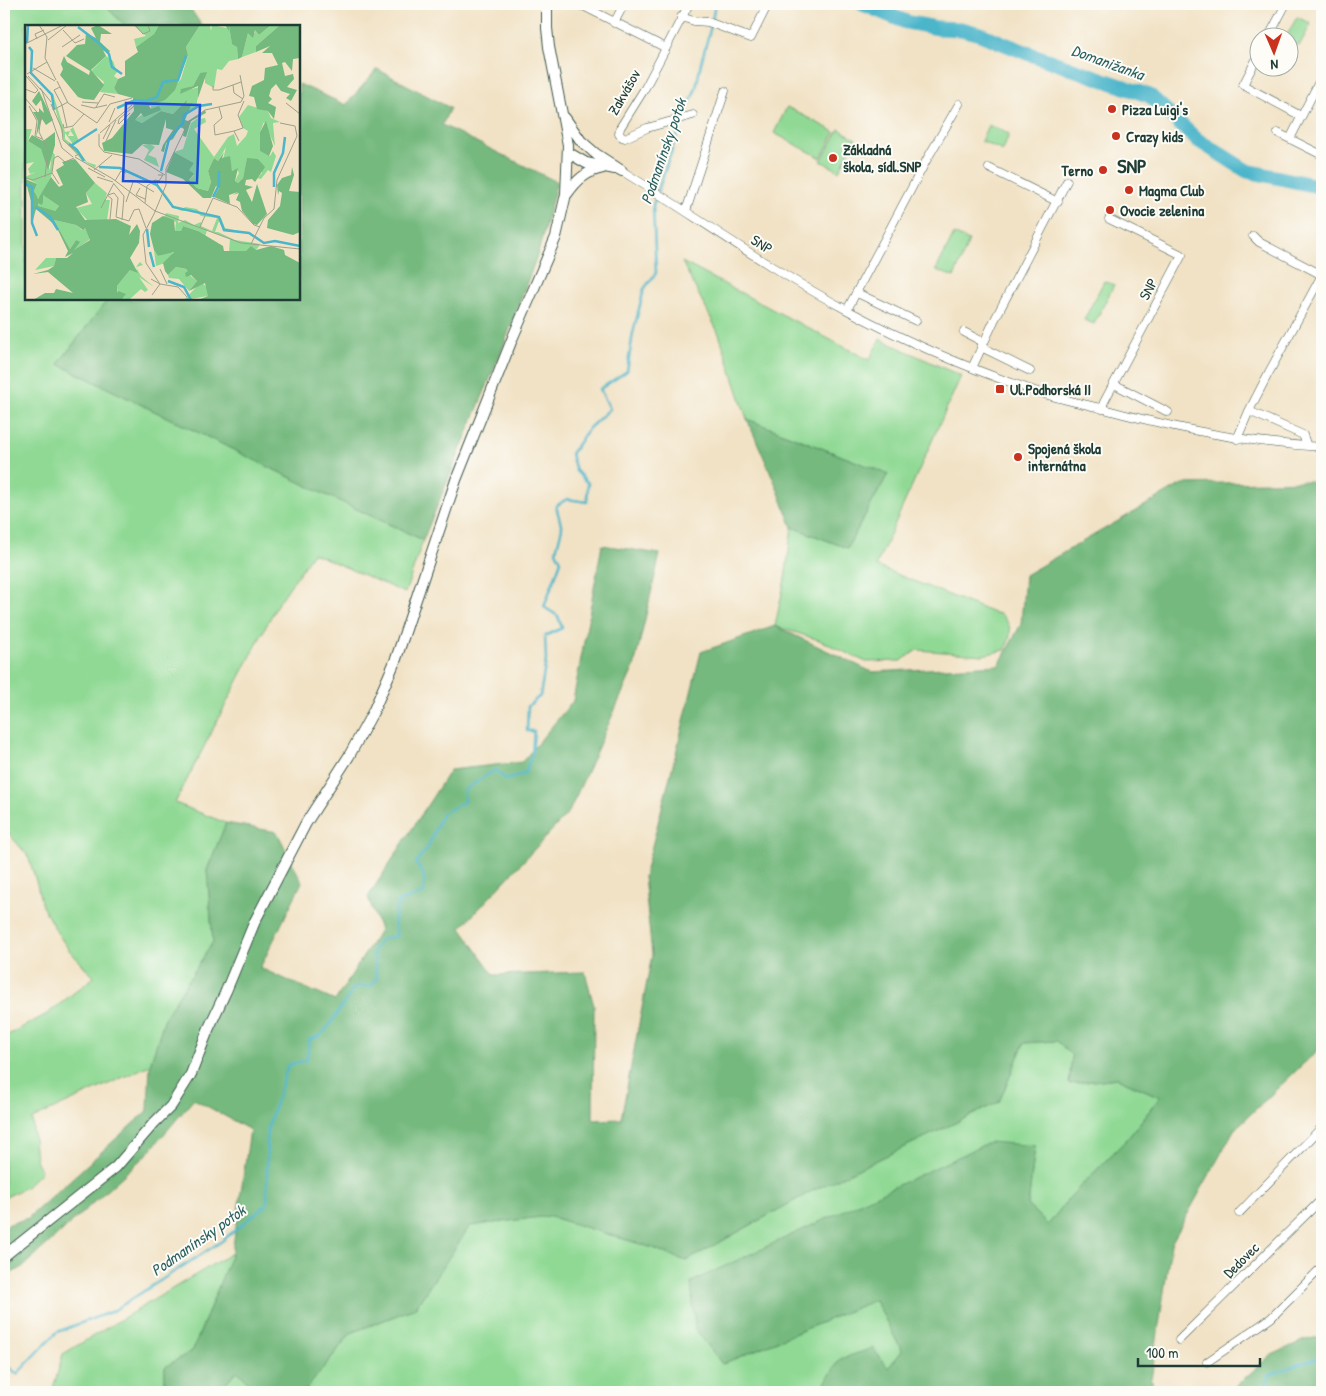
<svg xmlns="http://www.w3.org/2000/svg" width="1326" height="1396" viewBox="0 0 1326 1396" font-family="'Patrick Hand',sans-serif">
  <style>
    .green { fill: #90d994; stroke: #588b64 }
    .forest { fill: #74b97e; stroke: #4a7b59 }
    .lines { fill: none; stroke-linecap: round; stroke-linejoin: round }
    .stream { stroke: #4cb5ca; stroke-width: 2.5 }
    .river { stroke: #4cb5ca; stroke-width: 15 }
    .minor-casing { stroke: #3e564a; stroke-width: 9 }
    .tertiary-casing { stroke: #3e564a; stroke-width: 12 }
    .minor { stroke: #fff; stroke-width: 8 }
    .tertiary { stroke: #fff; stroke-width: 10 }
    .poi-dot { fill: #c8321e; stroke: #fdfcf7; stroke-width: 2 }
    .labels { text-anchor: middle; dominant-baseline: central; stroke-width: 4; stroke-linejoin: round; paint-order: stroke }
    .street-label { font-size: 15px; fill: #1f3d34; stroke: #fdfcf7 }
    .poi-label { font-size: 15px; font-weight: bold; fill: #1f3d34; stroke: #fdfcf7; text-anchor: start }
    .water-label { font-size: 16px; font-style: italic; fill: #2c6161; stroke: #fdfcf7 }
    .district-label { font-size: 20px; font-weight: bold; fill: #1f3d34; stroke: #fdfcf7 }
    .inset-river { fill: none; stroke: #4cb5ca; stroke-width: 2.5 }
    .inset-road { fill: none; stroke: #9da08b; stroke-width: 1 }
    .view { fill: #1d4ed8; fill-opacity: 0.15; stroke: #1d4ed8; stroke-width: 2.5 }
    .inset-edge { fill: none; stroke: #1f3d34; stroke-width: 2.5 }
  </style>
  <rect width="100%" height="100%" fill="#fdfcf7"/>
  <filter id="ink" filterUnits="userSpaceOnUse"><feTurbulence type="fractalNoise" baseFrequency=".02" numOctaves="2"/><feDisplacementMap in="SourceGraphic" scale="10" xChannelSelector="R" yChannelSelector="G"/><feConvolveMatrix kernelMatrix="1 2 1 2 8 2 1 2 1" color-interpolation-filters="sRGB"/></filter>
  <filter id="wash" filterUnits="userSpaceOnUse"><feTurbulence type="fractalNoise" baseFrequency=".0096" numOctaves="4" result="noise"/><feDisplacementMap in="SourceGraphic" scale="20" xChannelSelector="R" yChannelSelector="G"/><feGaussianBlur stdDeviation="1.12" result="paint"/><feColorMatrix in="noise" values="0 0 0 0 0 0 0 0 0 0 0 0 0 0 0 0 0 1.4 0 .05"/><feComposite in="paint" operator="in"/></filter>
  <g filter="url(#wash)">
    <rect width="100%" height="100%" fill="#f1e2c5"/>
    <path class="green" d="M4 4H103L126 26H26V299H108L58 364 322 493 423 540 405 593 313 553 277 605 175 803 226 823 207 870 213 942 165 1017 150 1065 32 1119 36 1159 41 1172 26 1187 4 1198V1037L47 1014 94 977 69 950 58 934 42 906 37 884 28 856 4 828Z
      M1297 17 1311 24 1299 46 1289 40 1288 38 1286 37Z
      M787 107 835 132 821 158 774 133Z
      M988 125 1009 134 1003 151 981 141Z
      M839 129 856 139 839 171 821 161Z
      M954 234 969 241 954 277 936 270Z
      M682 262 869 360 880 339 961 376 876 566 994 613 1001 614C1013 627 1012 634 1005 650L983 655 917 650 901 661 866 662 819 640 775 626 785 579 792 527 847 548 888 474 747 419 719 334Z
      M1104 281 1114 285 1094 324 1084 320Z
      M1057 1041 1072 1056 1069 1084 1117 1078 1160 1097 1129 1137 1069 1198 1048 1225 1028 1206 1035 1146 722 1364 875 1300 902 1351 888 1368 825 1383 830 1392H304L351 1333 415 1308 469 1226 548 1216 650 1247 686 1261 812 1191 999 1102 1024 1043Z
      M232 1253 193 1350 165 1367V1392H52L63 1354Z
      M237 1371 258 1391 257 1392H218Z"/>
    <path class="forest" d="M103 4H187L202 26H126Z
      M377 69 450 108 442 125 557 182 538 253 503 347 423 540 322 493 58 364 108 299H299V134L302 128 299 127V84L346 105Z
      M747 419 888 474 847 548 792 527 776 485Z
      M1309 481 1322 483V1046L1234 1130 1171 1244 1151 1380 1156 1392H830L825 1383 840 1359 873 1348 888 1368 902 1351 875 1300 722 1364 695 1329 691 1282 990 1142 1035 1146 1028 1206 1048 1225 1069 1198 1129 1137 1160 1097 1117 1078 1069 1084 1072 1056 1057 1041 1024 1043 999 1102 812 1191 686 1261 650 1247 548 1216 470 1226 415 1308 351 1333 304 1392H257L258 1391 237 1371 218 1392H165V1367L193 1350 232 1253 250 1130 194 1099 148 1153 20 1269 4 1276V1226L28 1218 148 1110 150 1065 165 1017 213 942 207 870 226 823 277 832 302 882 260 968 335 1001 380 930 368 897 450 770 522 762 573 701 602 545 660 554 634 667 569 812 461 928 494 975 585 972 594 1006 593 1120 621 1119 652 955 644 877 674 761 701 652 775 626 872 672 999 665 1021 624 1025 575 1182 484Z
      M1322 1336V1392L1294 1389 1280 1384 1268 1392H1229L1270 1356 1302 1341Z"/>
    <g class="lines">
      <path class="stream" d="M869 4V6
        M712 21 715 4
        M4 1363 17 1374 57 1332 113 1311 222 1241 267 1204V1130L288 1065 307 1060 309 1040 320 1036 329 1026 355 987 371 986 377 979 373 951 382 939 397 936 394 922 398 902 424 893V876L416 863 428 847 442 814 464 802V790L495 770 506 780 525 773 532 754 534 731H527L528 706 540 696 546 660 545 636 562 628 558 616 544 607 561 561 556 551 562 528 556 506 567 499 587 502 588 483 576 471 571 454 589 428 610 409 600 389 627 371 633 333 644 289 656 273 653 205 680 126 696 88 701 63 711 26
        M1258 1392 1264 1389 1270 1375 1322 1356"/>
      <path class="river" d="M863 4 906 22 937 28 961 29 980 34 1030 54 1150 96 1196 139 1247 171 1322 187"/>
    </g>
  </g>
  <g filter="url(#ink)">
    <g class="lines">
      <defs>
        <path id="minor" d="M574 4 585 7 666 48
          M689 4 645 88 620 128 619 134 622 137 625 138 647 128 693 115
          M1194 4 1196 5 1197 4
          M681 17 694 21 708 22 751 38 768 4
          M614 23 624 4
          M1268 38 1286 4
          M1258 56 1243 85 1301 116
          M1278 133 1322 155
          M1290 139 1322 76
          M989 168 1058 202
          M622 171C697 217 769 269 847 310 909 343 974 371 1041 393 1060 399 1080 403 1100 408 1173 428 1246 443 1322 447
          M686 211 725 91
          M1253 236 1259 242 1322 275
          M857 293 916 321
          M847 310 926 161 959 104
          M964 332 983 342
          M981 347 1030 371
          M972 368 994 321 1067 181
          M1114 384 1168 412
          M1102 409 1104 402 1182 255 1109 219
          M1249 411 1303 435 1307 446
          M1237 439 1249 411 1268 374 1322 275
          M1239 1213 1322 1127
          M1179 1340 1322 1199
          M1207 1362 1271 1318 1322 1267"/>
        <path id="tertiary" d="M565 118 581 141 596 154 622 171
          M569 153 586 163 615 169
          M567 194C576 181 586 171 603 168
          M4 1256 116 1167 154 1123 171 1106 191 1074 208 1030 226 991 255 921 306 823 349 756 373 712 396 659 456 480 513 337 556 237 566 194 568 145 549 47 547 28V4"/>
      </defs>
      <use href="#minor" class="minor-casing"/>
      <use href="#tertiary" class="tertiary-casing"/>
      <use href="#minor" class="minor"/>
      <use href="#tertiary" class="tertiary"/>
    </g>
  </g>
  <g class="poi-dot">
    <circle cx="1112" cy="109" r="5"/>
    <circle cx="1116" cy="136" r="5"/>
    <circle cx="833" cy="158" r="5"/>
    <circle cx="1103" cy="170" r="5"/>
    <circle cx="1129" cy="190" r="5"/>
    <circle cx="1110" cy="210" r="5"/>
    <rect x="995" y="384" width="10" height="10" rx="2.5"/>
    <circle cx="1018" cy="457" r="5"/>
  </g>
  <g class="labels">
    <g class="street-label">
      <text transform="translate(624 92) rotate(-60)">Zakvášov</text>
      <text transform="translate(762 244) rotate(32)">SNP</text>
      <text transform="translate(1148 289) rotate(-62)">SNP</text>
      <text transform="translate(1241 1260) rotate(-45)">Dedovec</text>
    </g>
    <g class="poi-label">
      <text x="1122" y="109">Pizza Luigi's</text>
      <text x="1126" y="136">Crazy kids</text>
      <text x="843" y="149">Základná<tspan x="843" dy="17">škola, sídl.SNP</tspan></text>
      <text x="1093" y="170" text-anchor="end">Terno</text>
      <text x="1139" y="190">Magma Club</text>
      <text x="1120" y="210">Ovocie zelenina</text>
      <text x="1010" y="389">Ul.Podhorská II</text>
      <text x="1028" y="448">Spojená škola<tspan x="1028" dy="17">internátna</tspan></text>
    </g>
    <g class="water-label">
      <text transform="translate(1108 62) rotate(20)">Domanižanka</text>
      <text transform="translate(663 151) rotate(-71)">Podmanínsky potok</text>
      <text transform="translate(198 1240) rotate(-35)">Podmanínsky potok</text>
    </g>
    <g class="district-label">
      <text x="1132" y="165">SNP</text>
    </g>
  </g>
  <g transform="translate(25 25)">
    <rect width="275" height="275" fill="#f1e2c5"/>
    <path d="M108 0 119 1 134 0 129 9 111 22 109 14 121 11ZM175 0H185L186 6 187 0 202 3V0L203 5 204 0 207 18 212 22 213 34 204 36 197 45 192 44 189 63 180 58V49L175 48 168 61 158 64 157 66 175 62 171 82 161 88 164 82 161 77 148 89 136 86 117 98 109 95 126 84V78L145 67 156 54 163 30 161 22ZM246 0H255L231 21V27L217 32 223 8H230V5L234 10ZM81 31 88 36 92 47 89 51 93 54 89 63 93 69 75 67 79 57 66 46ZM6 47 28 69 40 107 45 106 43 111H49L45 105 48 102 54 116 48 119 40 108V114L52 123 62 137 71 140 70 143 56 134 39 116 27 71ZM223 80 243 86 246 93 255 97 248 98 250 121 239 97 235 107V126L245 131 248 126 251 131 246 147 243 145 236 154 232 153 237 148 236 139 233 134H222L218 153 213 158 210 156 214 148 212 144 207 146 204 131 198 138 199 146 195 147 201 122 193 136 189 133 183 146 186 157 183 166 172 163 164 155 169 150 163 145 169 138 149 127 158 124 166 98 177 90 175 94 180 93 181 97 169 104 189 132 203 112 209 109 212 121 221 111 223 106 218 103 214 92ZM0 104H7L3 116 16 124 25 145 27 126 30 130 26 152 17 169 34 181 29 187 14 183 12 180 15 172 11 174 9 166 12 159 0 152 11 147 5 149 3 144 9 137 0 139ZM125 119 130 122 123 130 131 133 134 142 119 135 124 125 117 120ZM70 158 82 168 80 175H85L82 195 64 197 51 183 67 179 61 168ZM139 166 148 180 157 185 160 182 172 184 177 189 190 190 196 193 200 203 223 208 199 206 194 196 190 207H193L210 215 235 219 234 221 219 241 143 237 131 241 129 225 133 231 148 226 146 232 216 236 224 226 204 227 205 214 182 205 180 212 173 206 158 201 156 206H150L151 197 139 193 141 188 154 191 153 198 160 195 169 200 176 197V201L187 206 192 193 176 191 171 186H157L149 183ZM29 195 51 200 57 205 60 203 65 214 49 226 51 215 45 224ZM21 233H31L29 241 10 245ZM115 237 118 240 111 242 116 251 129 262 114 252 123 265 120 267 116 264 105 274 93 275 92 261 105 245H112L111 242ZM151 242 164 245 162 248 172 256 164 266 154 254 144 253 143 250ZM176 257 183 263V271L159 275Z" fill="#90d994"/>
    <path d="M73 0 87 9H76L75 17 85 26 83 29 78 25 81 31 66 45 79 60 69 75 59 74 53 72 35 50 38 44 36 39 39 31 42 37 64 50 65 46 41 31 52 20 60 19 61 8 71 13 66 3ZM134 0H175L161 22 163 30 150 65 140 75 124 81 126 84 134 81 136 85 119 92 116 88 110 95 117 98 136 86 148 89 162 75 161 81 167 78 160 95 163 96 180 85 181 88 166 96 161 112 158 111 159 104 155 102 148 114 141 118 139 127 136 126 138 120 148 105 141 103V94L134 120 118 119 107 129 79 126 77 118 87 113 109 86 108 73 93 69 89 63 93 54 100 51V36L113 27 111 22 129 9ZM200 0H246L234 10 230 5 228 13 223 8 217 32 213 34 212 22 207 19 204 1V6ZM255 0H275V33L268 34 267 46 260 37 257 38 260 51 268 49 269 54 262 62 272 65 266 76 261 73 265 69 256 66 251 59 246 64 244 71 247 74 243 78 251 82 249 94 243 86 232 84 229 72 224 71 227 61 239 55 240 43 253 40 247 28H237L245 21 231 27V21ZM182 47 173 73V61L155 69 156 64 168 61 175 48ZM14 66 28 95 21 100 17 94 11 112 13 96 8 87H14V83L19 88 16 75 11 81 7 76ZM241 96 248 121 244 131 235 126V107ZM30 107V120L23 145 16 124 3 116 7 110 18 116ZM149 127 169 138 164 145 169 149 164 155 172 163 183 166 186 157 183 146 189 133 193 136 199 127 197 133 205 131 207 146 213 143 210 156 213 158 218 153 222 133 233 134 240 142 230 157 227 154 221 155 220 160 228 162 221 165 227 177 232 159 242 189 232 200 228 199 217 186 215 177 211 175 214 168 208 170 213 167 204 170 205 179 189 172 194 163 191 161 186 173H178L158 154 141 147ZM50 134 70 158 61 168 63 177 51 182 60 195 91 194 106 201 104 210 112 199 115 206 114 218 105 233 113 248 105 245 92 261V268L93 266 101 269 96 275H8L20 268H29L31 264 48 268 23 247 8 249 23 245 29 241 31 233H42L48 228 40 232 43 226 31 201 11 184 7 199 6 176 0 154 12 159 9 166 13 174 26 152 34 162 38 160 31 145 39 140 37 137ZM18 170 34 181 30 186 13 181V178L17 180 18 177ZM29 195 51 200 58 205 60 203 65 215 49 225 55 217 51 215 45 224ZM267 142 269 150 264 166 275 167V207L268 210 242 203 243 195 255 181 257 168 254 166 253 170 252 160 257 153 266 150ZM138 191 149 195 150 206H156L158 201 173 206 198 221 199 226H221L226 221 231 225 246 221 259 225 260 230 275 238V275H173L183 271 180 258 164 266 172 256 166 250 161 252 160 248 163 246 161 244 151 242 143 250 140 246 138 238 149 227 133 231 129 225 125 209 127 198Z" fill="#74b97e" fill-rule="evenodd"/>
    <path class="inset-river" d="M53 2 74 18 84 29 87 42 97 49M2 18 3 0M4 22 7 26 6 48 27 70 29 85M92 83 110 75 121 76 132 72 138 57 153 55 161 31M44 119 52 125 59 136M47 120 72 104M74 142 95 143 132 160 148 182 194 192 199 205 224 208 239 218 250 216 275 221M136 146 144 114 158 98 159 90 174 81 187 79M0 159 7 162V198L12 211M249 162V148L258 128 260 112M188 172 194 160V146M10 182 25 192 33 205M122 204 124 222M125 227 129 242M143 256 159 262 166 275"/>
    <path class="inset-road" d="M14 0 22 12 20 33 31 55M110 0 118 9 125 6 123 0M38 5 50 18 59 14M12 14 10 9 19 5M23 15 42 0M0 19 38 0M37 22 55 10M8 43 30 56M2 49 22 37M3 51 17 66 37 123 48 132M32 56 43 78 72 98M208 60 209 68 218 74M188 61V65H194L216 57M35 62 29 65 37 80M15 63 26 77M0 64 10 68 13 65 1 51M0 73 16 92 14 107 23 125 20 152M57 77 73 78M261 78 275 89M26 79 37 104 38 115 54 129 50 131M37 80 42 102M56 80 69 83 82 80M4 81 12 96 10 111 17 114M71 82 79 69 90 72M194 82 197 93 189 100 190 110 209 106 214 116M28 85 43 77M84 97 90 83M72 98 85 79 107 73M255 98 270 101M38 99 39 103 48 101 59 89M93 99 94 94 109 81M94 99 105 88M209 106 218 103 213 90 219 76M75 108 107 80M74 109V121L79 127 114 134 140 150M78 114 85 100M81 116 91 95M50 132 88 154 130 186 216 218 275 224M63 143 80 152M69 145 87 130M72 152 88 157M0 153 8 155 27 148M90 156 96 146 101 148M112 157 129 167M34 159 27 148 29 133 33 131 40 137 49 133M89 159 99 171 97 195M132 159 138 150H133M115 163 111 170 120 174M82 170 87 174 85 194M83 170 89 168 93 173 91 192 104 196 109 185 114 184 121 203M101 177 108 157M120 178 122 161 130 155 134 156M76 183 89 158M129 189 141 160V144L163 98 180 85 216 77 219 71 215 50M129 189 118 210 121 238 135 259 153 262 162 272M175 202 188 173 212 182 229 200 235 202M226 219 239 193 249 184 252 155 272 111 270 101M135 244 142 259M126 254 135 259 127 270"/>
    <path class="view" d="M101 78 175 80 172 158 98 156Z"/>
    <rect width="275" height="275" class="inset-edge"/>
  </g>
  <rect width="1326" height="1396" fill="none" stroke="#fdfcf7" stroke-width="20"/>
  <g transform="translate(1274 52) rotate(178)"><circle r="24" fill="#fdfcf7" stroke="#a4b0a9"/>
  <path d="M0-4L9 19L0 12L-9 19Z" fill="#c8321e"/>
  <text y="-8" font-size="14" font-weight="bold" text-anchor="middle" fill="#1f3d34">N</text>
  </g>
  <path d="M1138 1358v8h122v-8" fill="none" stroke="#1f3d34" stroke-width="2.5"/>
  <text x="1146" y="1358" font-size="15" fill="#1f3d34" stroke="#fdfcf7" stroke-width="4" paint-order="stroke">100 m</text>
</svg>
